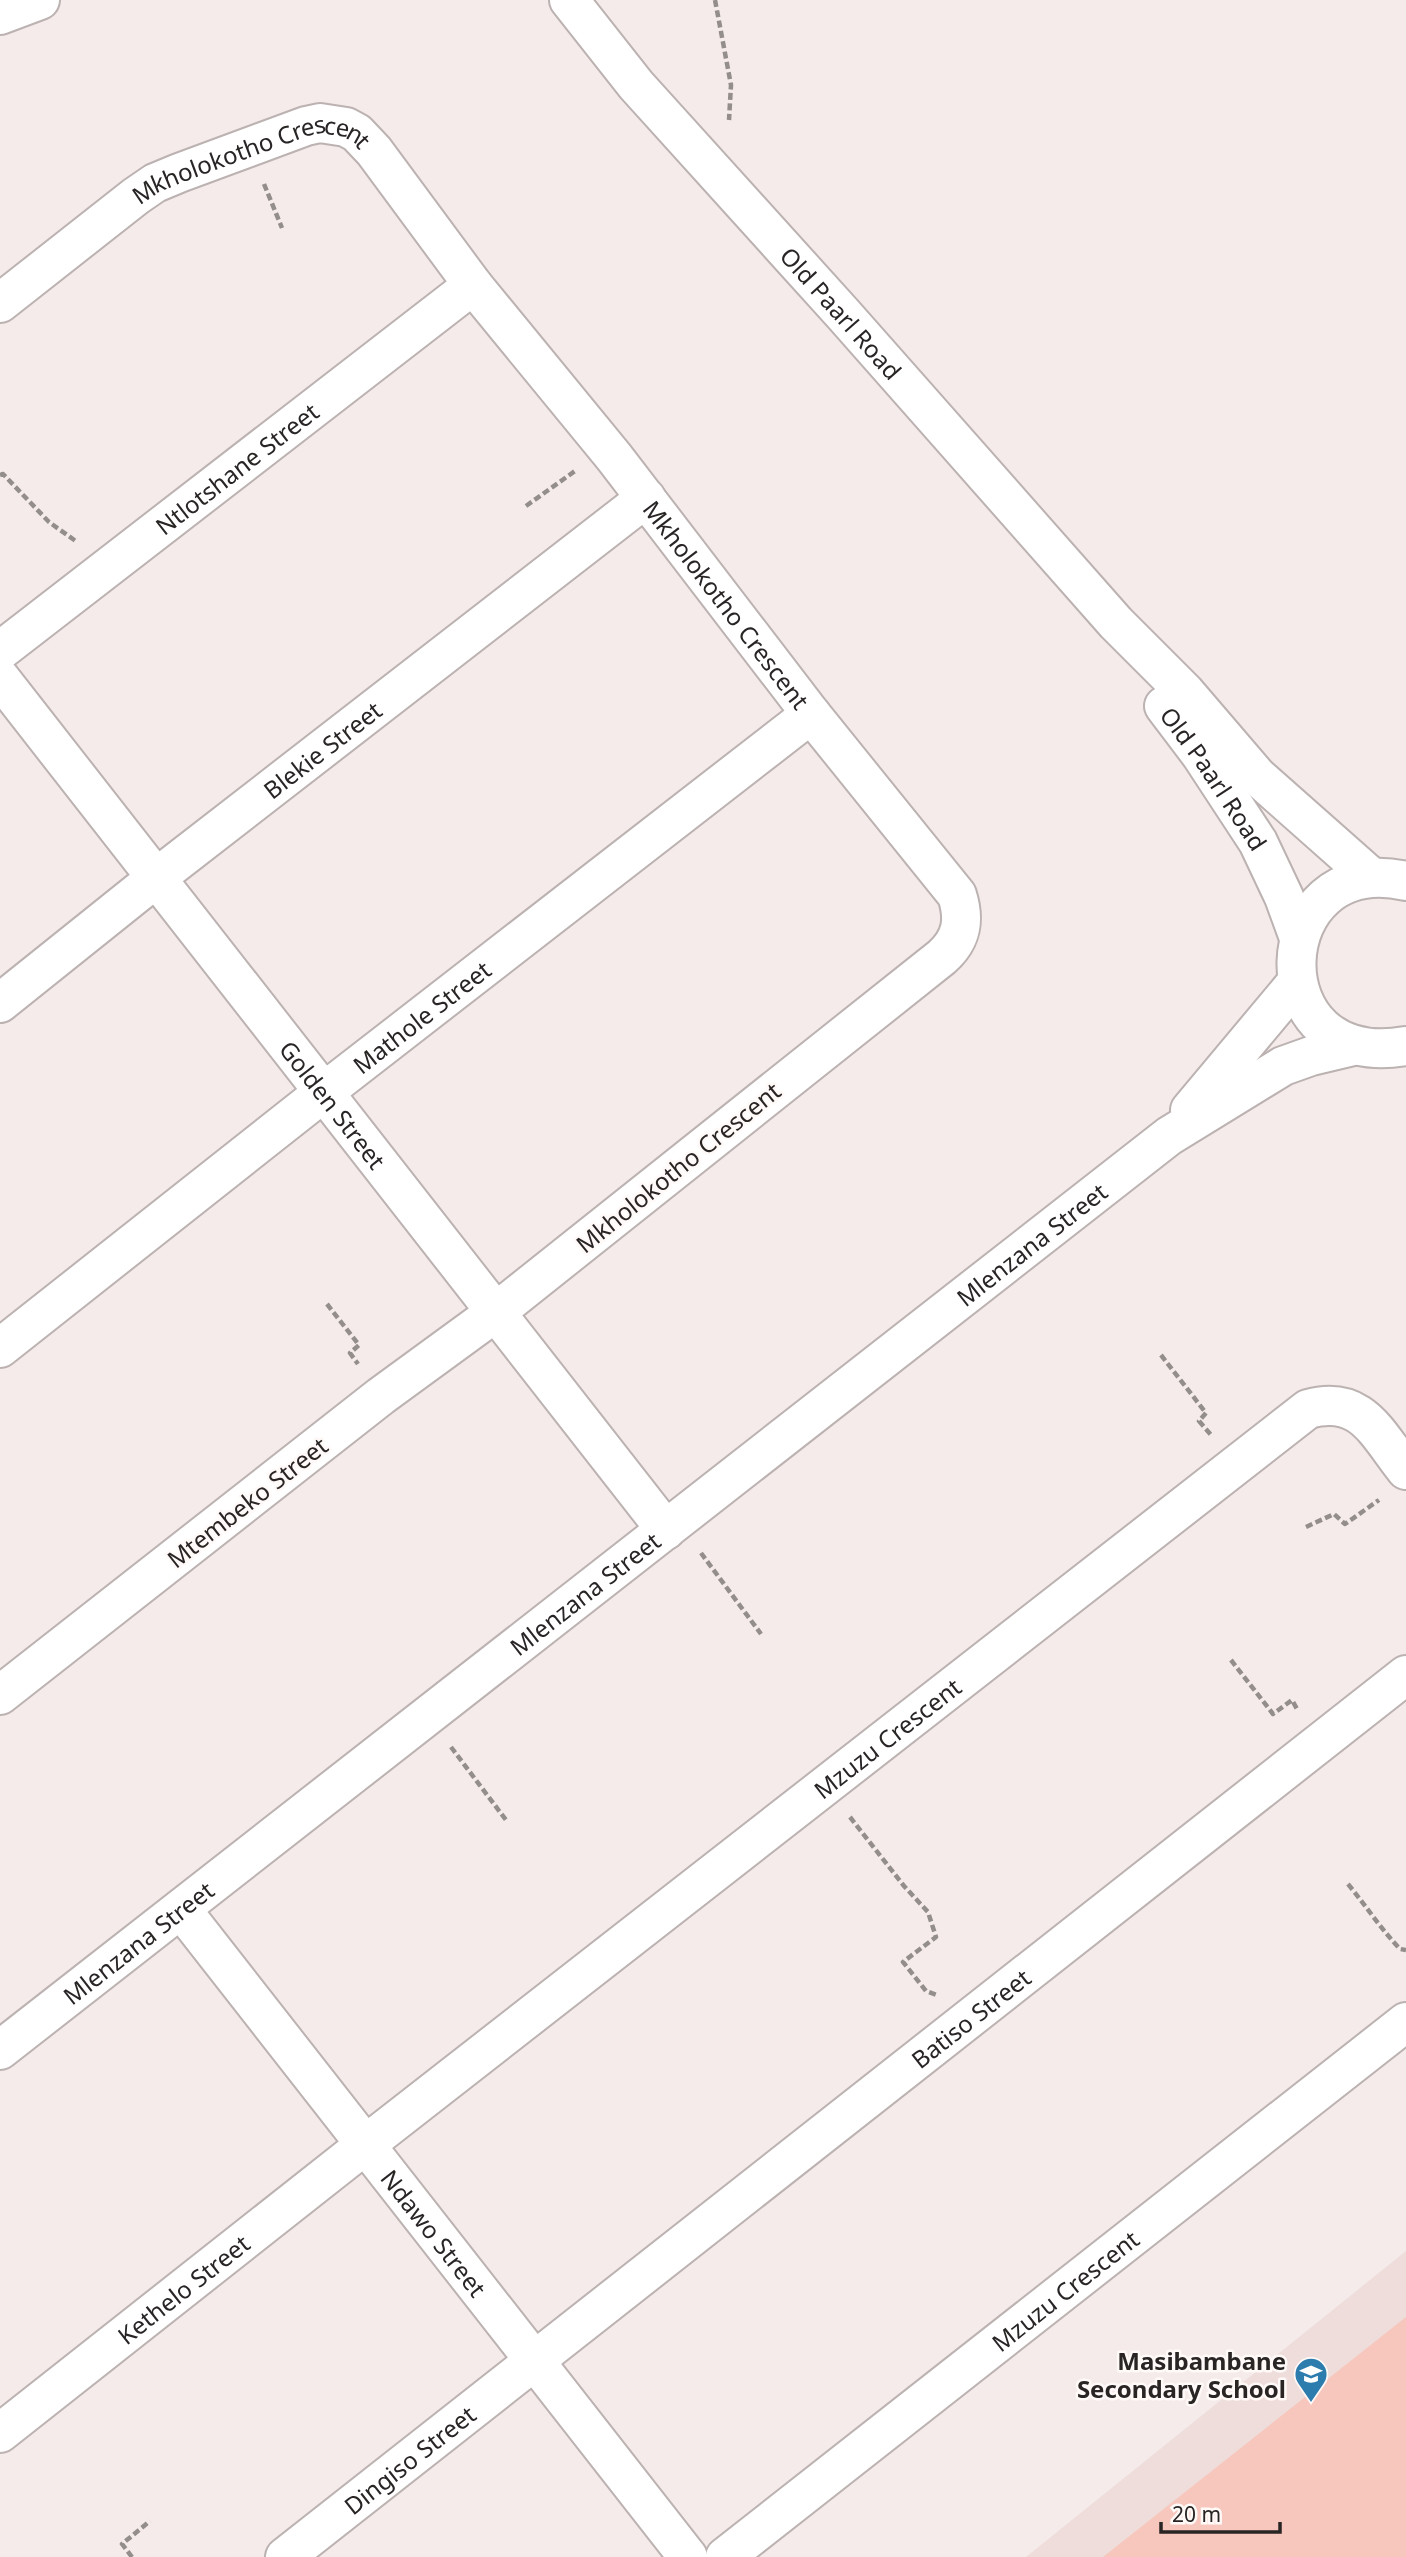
<svg xmlns="http://www.w3.org/2000/svg" width="1406" height="2557" viewBox="0 0 1406 2557" font-family="'Noto Sans',sans-serif">
  <style>
    .built { fill: #eeddda }
    .green { fill: #f7c7be }
    .lines { fill: none; stroke-linecap: round; stroke-linejoin: round }
    .street-casing { stroke: #bbb2b1; stroke-width: 42 }
    .secondary-casing { stroke: #bbb2b1; stroke-width: 42 }
    .path { stroke: #938d8c; stroke-width: 4.5; stroke-dasharray: 7 3.5; stroke-linecap: butt }
    .street { stroke: #fff; stroke-width: 38 }
    .secondary { stroke: #fff; stroke-width: 38 }
    .labels { text-anchor: middle; dominant-baseline: central; stroke-width: 5; stroke-linejoin: round; paint-order: stroke }
    .street-label { font-size: 24px; fill: #282524; stroke: #fff9f8 }
    .poi-label { font-size: 24px; font-weight: bold; fill: #282524; stroke: #fff9f8; text-anchor: end }
  </style>
  <rect width="100%" height="100%" fill="#f4ebea"/>
  <path class="built" d="M1406 2251V2557H1026Z"/>
  <path class="green" d="M1406 2317V2557H1103Z"/>
  <g class="lines">
    <defs>
      <g id="street">
        <path d="M0 15 40 0"/>
        <path id="s1" d="M0 303 136 196 155 183 179 173 306 126 320 123 346 127 357 133 374 151 473 285 614 457 811 714 957 895C965 920 962 939 942 957L496 1312 381 1396 0 1695"/>
        <path id="s2" d="M0 651 473 285"/>
        <path id="s3" d="M0 678 666 1530"/>
        <path id="s4" d="M0 1003 156 878 646 498"/>
        <path d="M1190 1110 1297 982"/>
        <path id="s5" d="M0 1348 324 1092 811 714"/>
        <path id="s6" d="M181 1909 688 2557"/>
        <path id="s7" d="M0 2050 1169 1136 1283 1066 1311 1056 1353 1046"/>
        <path id="s8" d="M0 2433 365 2145 1308 1409C1362 1394 1377 1434 1406 1470"/>
        <path id="s9" d="M285 2557 1406 1675"/>
        <path id="s10" d="M725 2557 1406 2022"/>
      </g>
      <g id="secondary">
        <path id="s11" d="M569 0 636 85 844 315 1116 623 1185 692 1257 776 1371 877"/>
        <path id="s12" d="M1164 706 1201 755 1258 842 1284 897 1299 938"/>
        <path d="M1406 881C1265 849 1255 1073 1406 1046"/>
      </g>
    </defs>
    <use href="#street" class="street-casing"/>
    <use href="#secondary" class="secondary-casing"/>
    <path class="path" d="M715 0 731 85 729 120
      M264 184 282 228
      M0 475 3 474 49 522 77 542
      M526 506 575 471
      M327 1304 359 1345 350 1353 358 1364
      M1161 1355 1206 1413 1199 1421 1212 1436
      M1306 1527 1334 1514 1345 1524 1379 1500
      M701 1553 761 1634
      M1231 1660 1273 1714 1292 1700 1297 1709
      M451 1747 506 1820
      M850 1817 904 1886 928 1912 936 1937 903 1962 926 1991 937 1995
      M1348 1884C1366 1906 1381 1929 1400 1949L1406 1950
      M132 2557 122 2544 150 2521"/>
    <use href="#street" class="street"/>
    <use href="#secondary" class="secondary"/>
  </g>
  <defs>
    <symbol id="school-pin" viewBox="-11 -11 22 30"><path d="M0 17L-7.5 6A9.5 9.5 0 1 1 7.5 6Z" fill="#2c7dae" stroke="#fff9f8"/><path d="M0-5L7-2L0 1L-7-2ZM-4 1L0 2.5L4 1V4Q0 6-4 4Z" fill="#fff"/></symbol>
  </defs>
  <g fill-rule="evenodd">
    <use href="#school-pin" x="1292" y="2355" width="38" height="52"/>
  </g>
  <g class="labels">
    <g class="street-label">
      <text stroke="none"><textPath href="#s1" startOffset="298">Mkholokotho Crescent</textPath></text>
      <text stroke="none"><textPath href="#s11" startOffset="415">Old Paarl Road</textPath></text>
      <text stroke="none"><textPath href="#s2" startOffset="299">Ntlotshane Street</textPath></text>
      <text stroke="none"><textPath href="#s1" startOffset="1010">Mkholokotho Crescent</textPath></text>
      <text stroke="none"><textPath href="#s4" startOffset="410">Blekie Street</textPath></text>
      <text stroke="none"><textPath href="#s12" startOffset="88">Old Paarl Road</textPath></text>
      <text stroke="none"><textPath href="#s5" startOffset="536">Mathole Street</textPath></text>
      <text stroke="none"><textPath href="#s3" startOffset="541">Golden Street</textPath></text>
      <text transform="translate(678 1167) rotate(-39)">Mkholokotho Crescent</text>
      <text stroke="none"><textPath href="#s7" startOffset="1309">Mlenzana Street</textPath></text>
      <text transform="translate(247 1502) rotate(-38)">Mtembeko Street</text>
      <text stroke="none"><textPath href="#s7" startOffset="742">Mlenzana Street</textPath></text>
      <text stroke="none"><textPath href="#s8" startOffset="1127">Mzuzu Crescent</textPath></text>
      <text stroke="none"><textPath href="#s7" startOffset="175">Mlenzana Street</textPath></text>
      <text stroke="none"><textPath href="#s9" startOffset="872">Batiso Street</textPath></text>
      <text stroke="none"><textPath href="#s6" startOffset="411">Ndawo Street</textPath></text>
      <text stroke="none"><textPath href="#s8" startOffset="233">Kethelo Street</textPath></text>
      <text stroke="none"><textPath href="#s10" startOffset="432">Mzuzu Crescent</textPath></text>
      <text stroke="none"><textPath href="#s9" startOffset="158">Dingiso Street</textPath></text>
    </g>
    <g class="poi-label">
      <text x="1286" y="2360">Masibambane<tspan x="1286" dy="28">Secondary School</tspan></text>
    </g>
  </g>
  <path d="M1161 2522v10h119v-10" fill="none" stroke="#282524" stroke-width="3.5"/>
  <text x="1172" y="2522" font-size="21" fill="#282524" stroke="#fff9f8" stroke-width="5" paint-order="stroke">20 m</text>
</svg>
